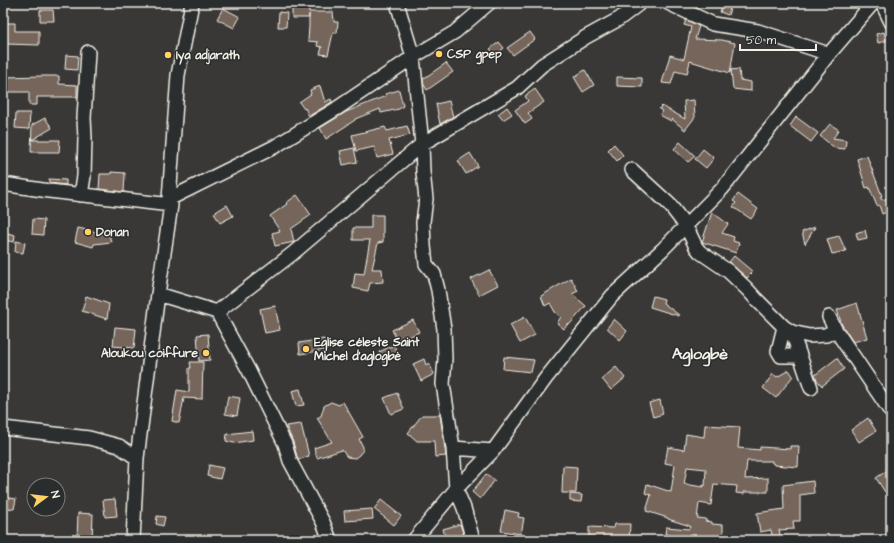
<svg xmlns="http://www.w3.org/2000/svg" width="894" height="543" viewBox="0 0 894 543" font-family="'Architects Daughter',sans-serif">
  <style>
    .building { fill: #74655a; stroke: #f4f1e8; fill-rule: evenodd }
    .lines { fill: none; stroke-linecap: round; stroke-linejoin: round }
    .minor-casing { stroke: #f4f1e8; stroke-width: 16 }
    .minor { stroke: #2a2d2e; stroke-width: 13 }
    .poi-dot { fill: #ffd166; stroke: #2a2d2e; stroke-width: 1.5 }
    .labels { text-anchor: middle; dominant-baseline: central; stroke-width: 3; stroke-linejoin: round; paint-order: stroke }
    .poi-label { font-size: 12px; font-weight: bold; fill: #f4f1e8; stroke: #2a2d2e; text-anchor: start }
    .district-label { font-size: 16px; font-weight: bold; fill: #f4f1e8; stroke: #2a2d2e }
  </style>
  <rect width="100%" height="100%" fill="#393837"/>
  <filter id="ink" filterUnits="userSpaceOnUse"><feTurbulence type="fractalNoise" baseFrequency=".025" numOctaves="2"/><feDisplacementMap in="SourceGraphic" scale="8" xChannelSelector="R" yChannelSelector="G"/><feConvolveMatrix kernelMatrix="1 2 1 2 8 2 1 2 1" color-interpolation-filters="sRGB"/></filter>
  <g filter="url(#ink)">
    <path class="building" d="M292 3H309V12H333L334 22H338L337 33H333L328 55 320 54 322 47 317 46 318 42 308 41 309 26V14V18H292Z
      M723 3H732L728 15 720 12Z
      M223 8 240 17 234 28 217 19Z
      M40 10H53L54 21H40Z
      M279 12 287 13 286 27H278Z
      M686 20 699 26 695 39 722 40 735 43 730 73 690 61 687 74 675 71 671 84 662 83 670 55 684 59 691 27 684 25Z
      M3 23H15V31H39V45L5 44V40L3 39Z
      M530 32 535 39 513 55 507 48Z
      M884 32 886 41 878 43 876 34Z
      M499 42 504 48 495 55 490 49Z
      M66 55 78 56 77 70 65 69Z
      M446 63 453 72 427 90 424 85 423 79Z
      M739 69 740 80 751 82V91L733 89 731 70Z
      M585 70 594 85 583 92 574 77Z
      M43 76H59V84L77 85V97H37V105H29V92H3V77Z
      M617 77 642 78V87L617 86Z
      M320 86 325 102 331 99 332 102 309 116 305 108 304 109 299 102 311 94 310 90Z
      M535 89 544 102 528 113 532 119 525 124 515 110 528 101 525 96Z
      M399 90 403 106 399 109 381 113 380 109 355 119V120L326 139 320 128 346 112 386 96 385 94Z
      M694 100 695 117 685 130 672 119 671 121 660 115 662 111 659 109 662 106 685 119 684 101Z
      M449 101 453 117 440 124 436 104Z
      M507 107 512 114 503 120 498 114Z
      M16 113H30L29 129 15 128Z
      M796 117 818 133 811 142 790 126Z
      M45 118 52 128 32 140H60L59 152H31L32 125Z
      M830 124 839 130 833 138 846 140 845 149 835 148 820 136Z
      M407 126 410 135 389 140 393 154 377 158 374 147 356 151 352 135 385 127 387 131Z
      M680 142 695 156 688 162 674 149Z
      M614 144 623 155 617 161 608 150Z
      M354 148 357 162 343 165 340 151Z
      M703 149 714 158 706 168 695 159Z
      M470 153 478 166 466 174 458 161Z
      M867 156 882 196 880 197 882 200 891 197V210L882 214 879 205 877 206 869 187 866 188 857 159Z
      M111 172 125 173 124 192 99 189 100 174H111Z
      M49 179 66 180V185L49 183Z
      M738 194 758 209 751 219 733 207 736 203 733 201Z
      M297 195 311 215 291 229 294 242 275 246 272 233 280 231 270 216 287 204 286 203Z
      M227 205 233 216 220 223 214 213Z
      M712 212 728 224 722 233 734 237 733 241 739 243 736 253 702 242Z
      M371 215H383V242L378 243 372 269H382L383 282 370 283 368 291 353 288 355 273 364 274 370 240H353V228H371Z
      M33 219 44 220 43 235 32 234Z
      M815 227 805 244 802 232Z
      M78 228 105 234H109L111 242 94 244 93 247 75 242Z
      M865 230 867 238 858 240 856 233Z
      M3 232 15 235 14 242 3 240Z
      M839 236 846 251 832 254 827 239Z
      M16 241 25 243 23 253 15 252Z
      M734 256 753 272 747 278 729 262Z
      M489 270 498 285 479 295 471 279Z
      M571 278 578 291 572 294 586 306 569 325 568 324 564 329 557 323 561 317 555 312 550 303 545 306 541 296Z
      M86 296 109 304 107 319 82 311Z
      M653 296 664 299 663 303 679 315V316L650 307Z
      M857 303 867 338 853 342 842 325 837 310Z
      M275 306 280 330 265 333 260 309Z
      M525 317 535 335 520 343 510 325Z
      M614 319 627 331 620 340 607 328Z
      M413 320 419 332 398 342 392 330Z
      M115 327 136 329 134 348 113 346Z
      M208 334 210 360 199 361 197 335Z
      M324 339 325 350 300 354 299 343Z
      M394 345 398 355 384 362 379 352Z
      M504 357 534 360 531 372 503 369Z
      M837 358 844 369 822 386 817 380 815 375Z
      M424 359 426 365 429 363 434 374 421 381 413 364Z
      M190 362H203L202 399 184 398 179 423 172 421 177 390 189 392V368H191Z
      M616 367 625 378 611 390 602 379Z
      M789 370 793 376 776 398 763 388 773 374 777 377Z
      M300 389 304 405 296 406 292 391Z
      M397 393 404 409 391 414 384 398Z
      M228 396 240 398 237 416 225 414Z
      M660 400 663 414 653 417 649 403Z
      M331 402 339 405 343 402 363 437 359 439 363 447V450L359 455 355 458 347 457 342 450 317 458 314 448 332 442 317 418 321 416 324 406Z
      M422 415H440L446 456 435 457 434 441H417L408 433Z
      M868 418 876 431 859 442 851 430Z
      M301 424 309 456 298 460 293 442 286 426Z
      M705 425 740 427 738 448 760 450V447L790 449V446H799L798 467 774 465V464L772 463V461H747L745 479 768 478V492H744V494L736 493 737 486 714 484 711 505 699 503 697 518 706 519 705 521 712 522V524L723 525V538H710V540H676L677 537 665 534 666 527 689 529 690 526 668 519V518L646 511 651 495 645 493 647 484 671 492 675 465 665 463 668 447 684 450 686 434 704 437ZM687 467 706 469 705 486 703 485V487L684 484Z
      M252 431 253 440 234 443 226 441 227 434Z
      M209 465 223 468 220 479 207 476Z
      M563 466 577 467 576 493H562Z
      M891 468V488L885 492 876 478Z
      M486 474 495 480 480 499 472 492Z
      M813 481 814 493 800 495V521H793L794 529 779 530 781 538 773 540 771 530 760 532 757 513 784 509 783 485Z
      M570 494 582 495 581 502 570 501Z
      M3 497 16 499 14 509 3 507Z
      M115 499 117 516 105 517 103 500Z
      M381 500 401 516 394 525 374 509Z
      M372 509 373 519 345 521 344 511Z
      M505 510 519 513 518 517 524 518 521 534 501 531Z
      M78 513 93 514 92 540H77Z
      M157 516 165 517 163 526 156 524Z
      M460 524 464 536 446 540 443 529Z
      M615 524H630L629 540 589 538V527L614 528Z"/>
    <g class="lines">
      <defs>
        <path id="minor" d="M397 3 413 57 422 144 423 172 426 199 423 222 424 246 426 264 434 274 438 290 444 329 445 359 443 384 453 448 456 489 464 508 473 540
          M668 3 713 24 758 31 829 54
          M882 3 891 22
          M632 170 669 204 686 226 696 247 700 252 728 271 747 289 756 299 784 327 792 332 809 336 826 335 833 331 835 329 829 317
          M3 184 49 191 171 205
          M81 195 84 176 85 138 84 118 88 52
          M169 199 274 147 336 109 413 57 455 32 489 3
          M158 294 217 312 249 371 285 444 290 461 323 522 330 540
          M217 312 292 254 422 144 517 88 542 65 586 37 619 19 640 3
          M784 327 778 351 781 356H800
          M835 329 891 412
          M792 332 811 388
          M3 428 89 438 119 446 137 458
          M453 448 493 451
          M133 540 137 458 158 294 171 205 169 199 178 75 192 3
          M414 540 456 489 493 451 546 378 612 296 662 250 722 189 829 54 873 3"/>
      </defs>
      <use href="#minor" class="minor-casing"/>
      <use href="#minor" class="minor"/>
    </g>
  </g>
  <g class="poi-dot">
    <circle cx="439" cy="54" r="4"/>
    <circle cx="168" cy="55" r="4"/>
    <circle cx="88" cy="232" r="4"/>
    <circle cx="306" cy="349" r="4"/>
    <circle cx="206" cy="353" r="4"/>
  </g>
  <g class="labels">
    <g class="poi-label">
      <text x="447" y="54">CSP gpep</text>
      <text x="176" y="55">Iya adjarath</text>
      <text x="96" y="232">Donan</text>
      <text x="314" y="342">Eglise céleste Saint<tspan x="314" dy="14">Michel d'aglogbè</tspan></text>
      <text x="198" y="353" text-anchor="end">Aloukou coiffure</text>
    </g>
    <g class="district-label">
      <text x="700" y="354">Aglogbè</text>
    </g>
  </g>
  <rect width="894" height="543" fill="none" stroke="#2a2d2e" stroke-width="16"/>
  <rect x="8" y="8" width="878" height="527" fill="none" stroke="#f4f1e8" stroke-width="1.5" filter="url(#ink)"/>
  <g transform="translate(46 497) rotate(75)"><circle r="19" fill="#2a2d2e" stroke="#7b7b78"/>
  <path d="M0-3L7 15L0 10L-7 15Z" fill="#ffd166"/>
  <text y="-6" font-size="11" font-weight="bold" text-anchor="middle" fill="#f4f1e8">N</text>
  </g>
  <path d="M740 44v6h76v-6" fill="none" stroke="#f4f1e8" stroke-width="2"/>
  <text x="746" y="44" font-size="12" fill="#f4f1e8" stroke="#2a2d2e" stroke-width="3" paint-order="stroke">50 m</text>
</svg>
